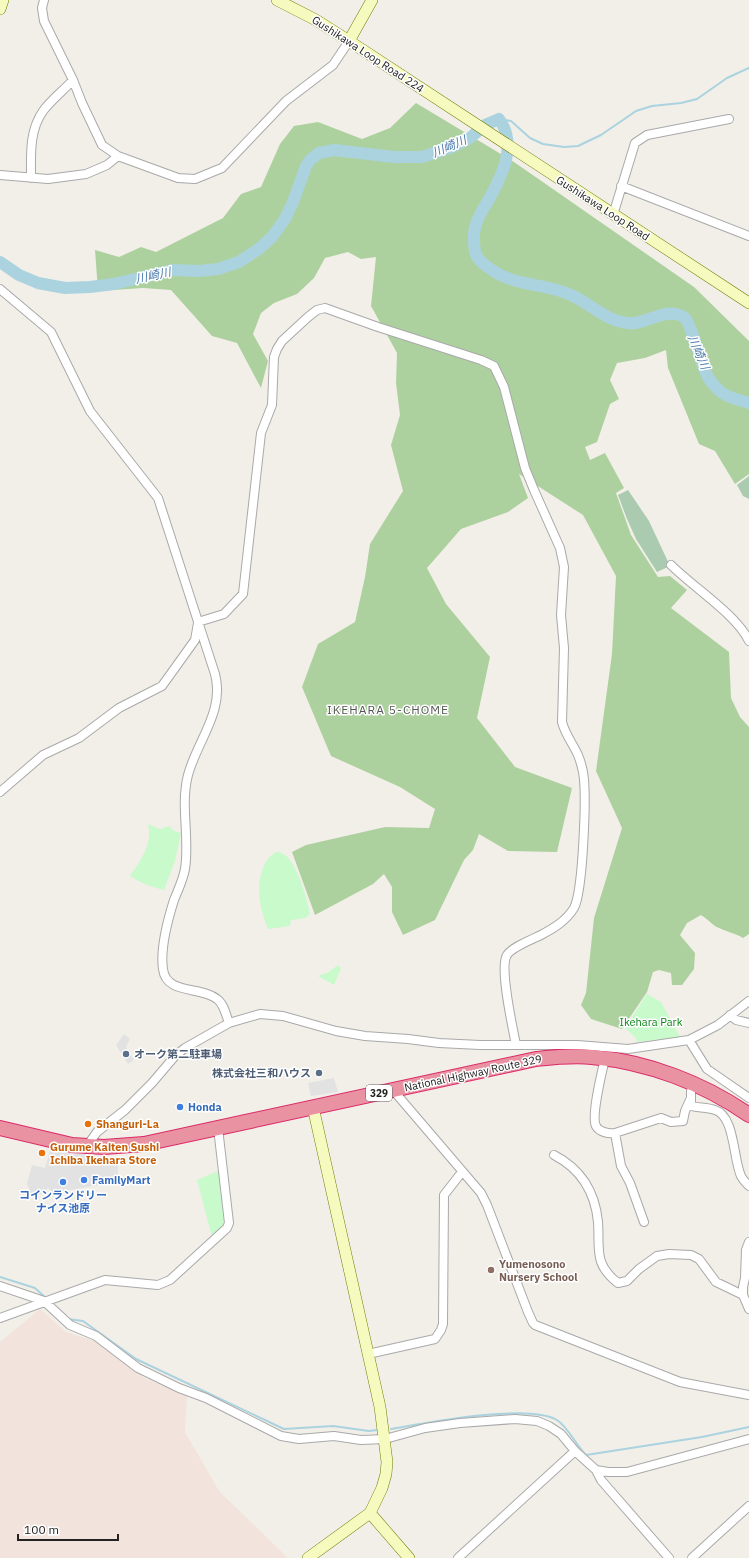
<svg xmlns="http://www.w3.org/2000/svg" width="749" height="1558" viewBox="0 0 749 1558" font-family="'IBM Plex Sans','Noto Sans JP',sans-serif">
  <style>
    .military { fill: #f3e3dd }
    .forest { fill: #add19e }
    .cemetery { fill: #aacbaf }
    .park { fill: #c8facc }
    .parking { fill: #e2e2e2 }
    .lines { fill: none; stroke-linecap: round; stroke-linejoin: round }
    .stream { stroke: #aad3df; stroke-width: 2 }
    .river { stroke: #aad3df; stroke-width: 12 }
    .street-casing { stroke: #a9a9a9; stroke-width: 10 }
    .secondary-casing { stroke: #707d05; stroke-width: 12 }
    .highway-casing { stroke: #dc2a67; stroke-width: 16 }
    .street { stroke: #fff; stroke-width: 8 }
    .secondary { stroke: #f7fabf; stroke-width: 11 }
    .highway { stroke: #e892a2; stroke-width: 14 }
    .service-dot { fill: #5c6f8a; stroke: #fff; stroke-width: 1.5 }
    .shop-dot { fill: #3f7fe0; stroke: #fff; stroke-width: 1.5 }
    .food-dot { fill: #e8710a; stroke: #fff; stroke-width: 1.5 }
    .education-dot { fill: #8d6e63; stroke: #fff; stroke-width: 1.5 }
    .labels { text-anchor: middle; dominant-baseline: central; stroke-width: 3; stroke-linejoin: round; paint-order: stroke }
    .shield { fill: #fff; stroke: #646464; stroke-width: 1 }
    .shield-label { font-size: 10px; font-weight: bold; fill: #222 }
    .street-label { font-size: 11px; fill: #222; stroke: #fff }
    .park-label { font-size: 11px; fill: #0c8416; stroke: #fff }
    .service-label { font-size: 11px; font-weight: bold; fill: #4e5e75; stroke: #fff; text-anchor: start }
    .shop-label { font-size: 11px; font-weight: bold; fill: #366cbe; stroke: #fff; text-anchor: start }
    .food-label { font-size: 11px; font-weight: bold; fill: #c56008; stroke: #fff; text-anchor: start }
    .education-label { font-size: 11px; font-weight: bold; fill: #785e54; stroke: #fff; text-anchor: start }
    .water-label { font-size: 12px; font-style: italic; fill: #4a7aab; stroke: #fff }
    .neighbourhood-label { font-size: 12px; letter-spacing: 1px; fill: #555; stroke: #fff }
  </style>
  <rect width="100%" height="100%" fill="#f2efe9"/>
  <path class="military" d="M40 1309 66 1332 94 1341 146 1379 187 1395 185 1432 219 1491 288 1558H0V1342Z"/>
  <path class="forest" d="M416 103 514 162 694 287 749 341V474L735 484 715 451 699 444 668 368 666 350 645 358 617 363 610 380 619 399 610 404 597 442 585 447 590 460 605 453 624 488 616 493 631 535 658 577 670 576 687 590 671 608 729 652 731 698 740 717 749 727V934L743 938C735 933 727 932 719 928 713 926 708 919 701 915L687 923 680 935 695 953 694 969 682 985H672L671 973 659 970 653 972 647 992 622 1029 591 1019 581 1005 586 993 594 918 622 828 596 771 612 654 616 576 583 515 519 474 528 498 508 512 461 529 427 568 446 604 490 657 477 718 515 767 572 788 557 852 508 851 479 834 473 850 464 860 435 920 403 935 392 912V887L384 874 373 884 315 915 292 852 306 845 385 827 429 828 435 809 400 787 331 756 302 687 318 644 355 622 365 577 370 544 403 491 391 445 400 415 396 383 397 353 371 306 376 257 361 259 348 252 325 258 314 278 297 294 274 303 261 313 253 334 268 361 261 388 237 343 212 336 171 290 143 288 98 291 95 250 119 257 141 247 156 252 223 218 241 194 261 187 280 144 294 126 318 122 362 139 390 128Z"/>
  <path class="cemetery" d="M749 476V499L743 496 737 485Z
    M628 490 649 521 670 566 657 572 636 539 627 519 618 495Z"/>
  <path class="park" d="M148 824 160 829 169 826 174 831 181 833 175 861 164 890C151 887 141 883 130 876 141 860 153 844 148 824Z
    M276 852C279 852 283 853 285 855 297 863 307 899 310 913L306 918 291 920 290 926 268 929C259 908 254 881 267 860 269 857 273 854 276 852Z
    M338 965 341 968 334 985 318 976 329 972Z
    M647 994 661 1002 680 1037 637 1042 636 1038 625 1028Z
    M220 1170 226 1222 224 1226 212 1237 197 1180Z"/>
  <path class="parking" d="M124 1034 130 1039 126 1047 134 1060 128 1064 116 1045Z
    M334 1078 338 1092 311 1096 308 1083Z
    M50 1150 118 1158V1184L111 1183 53 1193 48 1188 41 1194H31L27 1184 32 1165 45 1168Z"/>
  <g class="lines">
    <path class="stream" d="M499 119 511 121 530 138 543 144 564 147 578 146 601 135 636 111 652 106 681 103 697 99 727 78 749 68
      M0 1277 35 1288 47 1299
      M67 1319 83 1321 136 1359 284 1429 333 1426 369 1431 377 1430
      M391 1429C426 1423 527 1403 557 1420 568 1427 576 1445 586 1455L702 1437 749 1427"/>
    <path class="river" d="M0 262 19 275 38 283 65 288 90 287 114 284 173 270 199 271 218 269 239 262 260 248 272 237 285 219 293 202 306 166 310 160 319 153 334 150 394 157H422L452 147 470 138 485 125 499 119C518 145 502 176 488 201 483 209 477 218 475 228 473 235 474 245 475 252 477 259 483 264 489 268 516 288 544 282 571 295 591 304 606 321 628 323 644 325 659 311 675 314 677 314 682 316 684 317 691 323 701 362 706 373 709 380 715 387 721 392 728 398 740 400 749 403"/>
    <defs>
      <path id="street" d="M44 0 42 8 44 21 73 80 82 103 102 145 118 156 178 178 195 179 222 168 286 101 333 65 349 41
        M0 175 48 179 86 174 107 165 118 156
        M31 178C31 155 29 131 43 111 51 100 64 90 73 80
        M621 186 749 236
        M613 215 635 143 647 135 729 119
        M0 289 51 332 90 411 158 498 215 674C225 711 197 741 188 775 180 806 190 837 185 869 183 880 178 890 174 900 168 919 160 949 163 969 166 995 201 986 217 999 224 1004 226 1015 229 1023
        M671 565C693 587 737 615 749 641
        M198 622 224 614 243 594 261 433 272 405 274 357 277 349 282 341 308 317 317 310 325 308 378 327 481 360 494 366 504 387 525 468 534 490 560 548 564 567 561 615 564 648 562 722C565 734 573 744 578 755 580 760 582 767 583 772 587 793 583 891 574 908 566 921 554 928 541 935 533 939 512 947 507 955 499 967 513 1029 516 1045
        M0 792 43 755 79 738 119 708 162 686 195 640 198 623
        M730 1015 736 1020 749 1023
        M689 1040 707 1069 749 1098
        M605 1059C602 1071 591 1117 596 1126 599 1132 609 1134 615 1133L661 1118 671 1122 683 1121 685 1111 690 1100
        M694 1083 691 1091V1106C699 1108 707 1107 715 1110 735 1116 733 1159 741 1176 743 1180 746 1183 749 1186
        M393 1090 481 1193 487 1205 528 1312 533 1323 535 1325 680 1382 749 1395
        M615 1133 621 1166 630 1183 644 1222
        M87 1146 97 1132 125 1110 152 1083 175 1056 185 1048 229 1023 260 1014 283 1016 336 1031 365 1036 408 1039 439 1043 480 1045H577L628 1049 689 1040 718 1025 749 1001
        M554 1155C581 1169 595 1191 598 1222 600 1248 593 1264 618 1283L627 1281 639 1269 657 1256 669 1254 691 1255 699 1259 716 1282 743 1295
        M749 1242 746 1250 745 1278 743 1287V1295L749 1309
        M0 1286 44 1301 70 1325 96 1336 138 1368 179 1388 206 1398 281 1436 299 1439 334 1436 361 1440 385 1439 425 1428 460 1423 515 1419 537 1421 549 1426 561 1434 575 1451 596 1470 608 1472H627L749 1439
        M0 1318 105 1280 158 1285 170 1280 227 1228 229 1223 218 1128
        M368 1354 435 1339 441 1330 443 1324 444 1195 462 1172
        M596 1470 601 1480 669 1558
        M458 1558 575 1451
        M692 1558 749 1506"/>
      <path id="secondary" d="M277 0 316 20 349 41 749 303
        M0 9 3 0
        M349 41 372 0
        M370 1513 409 1558
        M308 1558 370 1513 382 1488 386 1474 387 1462 380 1407 313 1107"/>
      <path id="highway" d="M0 1128 72 1145 104 1147 144 1144 536 1059C555 1057 573 1055 592 1057 648 1062 703 1083 749 1115"/>
    </defs>
    <use href="#street" class="street-casing"/>
    <use href="#secondary" class="secondary-casing"/>
    <use href="#highway" class="highway-casing"/>
    <use href="#street" class="street"/>
    <use href="#secondary" class="secondary"/>
    <use href="#highway" class="highway"/>
  </g>
  <g class="service-dot">
    <circle cx="126" cy="1054" r="4"/>
    <circle cx="319" cy="1073" r="4"/>
  </g>
  <g class="shop-dot">
    <circle cx="180" cy="1107" r="4"/>
    <circle cx="84" cy="1180" r="4"/>
    <circle cx="63" cy="1182" r="4"/>
  </g>
  <g class="food-dot">
    <circle cx="88" cy="1124" r="4"/>
    <circle cx="42" cy="1153" r="4"/>
  </g>
  <circle class="education-dot" cx="491" cy="1270" r="4"/>
  <g class="labels">
    <rect class="shield" x="366" y="1085" width="26" height="16" rx="3"/>
    <g class="shield-label">
      <text x="379" y="1093">329</text>
    </g>
    <g class="street-label">
      <text transform="translate(368 54) rotate(33)">Gushikawa Loop Road 224</text>
      <text transform="translate(603 208) rotate(33)">Gushikawa Loop Road</text>
      <text transform="translate(473 1073) rotate(-12)">National Highway Route 329</text>
    </g>
    <g class="park-label">
      <text x="651" y="1022">Ikehara Park</text>
    </g>
    <g class="service-label">
      <text x="134" y="1054">オーク第二駐車場</text>
      <text x="311" y="1073" text-anchor="end">株式会社三和ハウス</text>
    </g>
    <g class="shop-label">
      <text x="188" y="1107">Honda</text>
      <text x="92" y="1180">FamilyMart</text>
      <text x="63" y="1195" text-anchor="middle">コインランドリー<tspan x="63" dy="13">ナイス池原</tspan></text>
    </g>
    <g class="food-label">
      <text x="96" y="1124">Shanguri-La</text>
      <text x="50" y="1147">Gurume Kaiten Sushi<tspan x="50" dy="13">Ichiba Ikehara Store</tspan></text>
    </g>
    <g class="education-label">
      <text x="499" y="1264">Yumenosono<tspan x="499" dy="13">Nursery School</tspan></text>
    </g>
    <g class="water-label">
      <text transform="translate(449 146) rotate(-23)">川崎川</text>
      <text transform="translate(153 275) rotate(-12)">川崎川</text>
      <text transform="translate(699 352) rotate(67)">川崎川</text>
    </g>
    <g class="neighbourhood-label">
      <text x="388" y="709">IKEHARA 5-CHOME</text>
    </g>
  </g>
  <path d="M18 1534v6h100v-6" fill="none" stroke="#222222" stroke-width="2"/>
  <text x="24" y="1534" font-size="12" fill="#222222" stroke="#ffffff" stroke-width="3" paint-order="stroke">100 m</text>
</svg>
